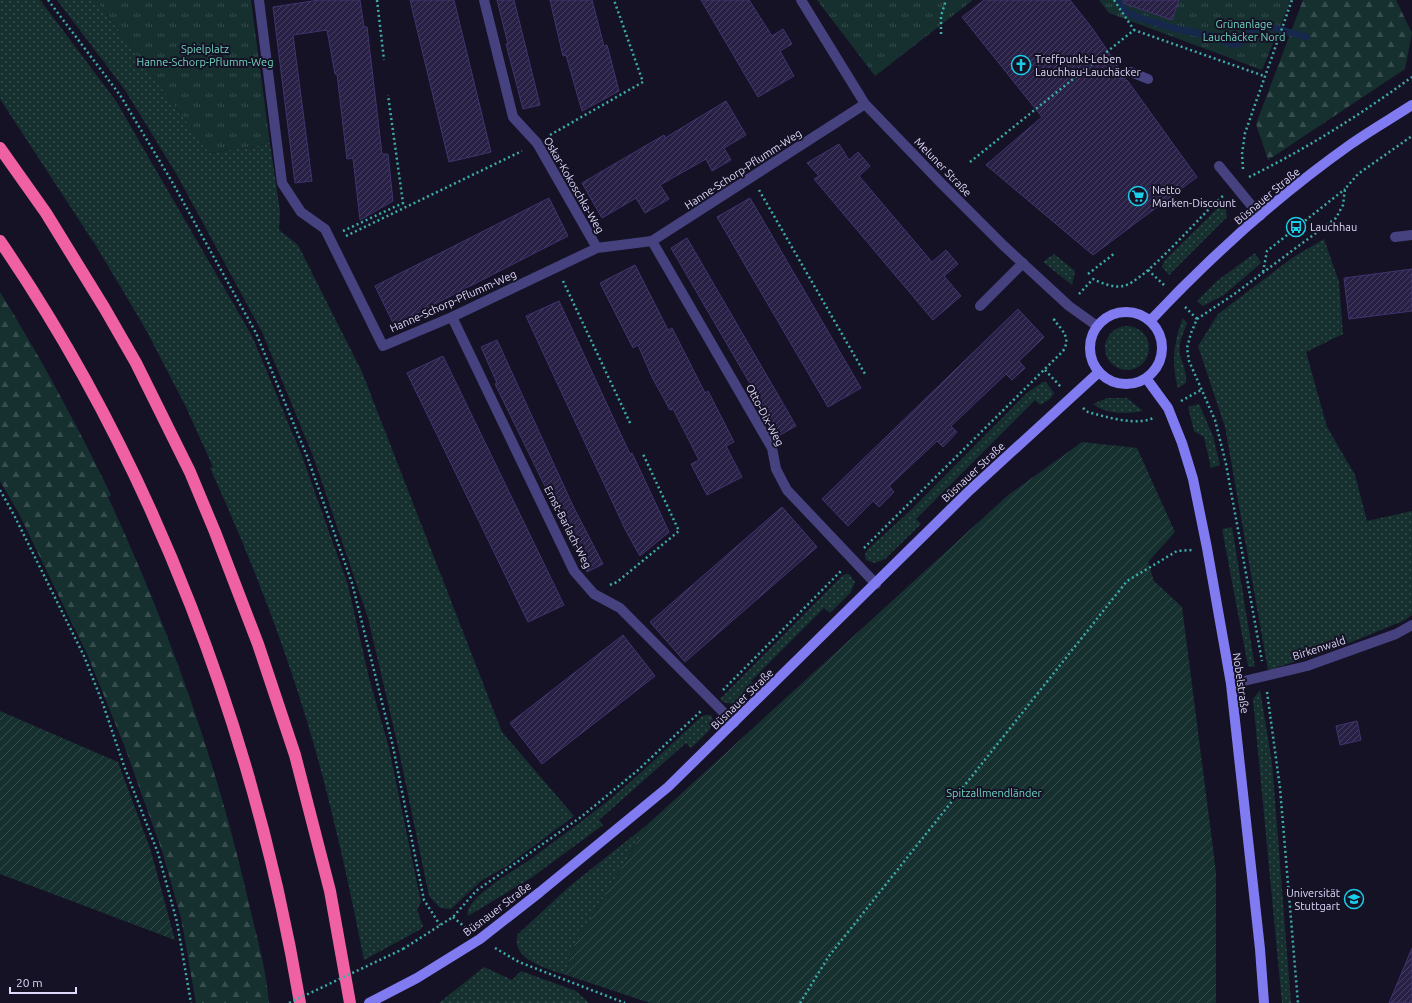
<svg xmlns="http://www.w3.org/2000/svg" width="1412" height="1003" viewBox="0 0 1412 1003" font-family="Ubuntu,sans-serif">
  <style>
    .grass { fill: url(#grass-dots) }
    .forest { fill: url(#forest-firs) }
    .park { fill: url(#park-tufts) }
    .garden { fill: url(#garden-furrows) }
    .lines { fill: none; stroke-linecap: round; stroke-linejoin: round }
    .stream { stroke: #16294c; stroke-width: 7 }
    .building { fill: url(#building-hatch); stroke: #41346f }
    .path { stroke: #3caeaa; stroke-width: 2.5; stroke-dasharray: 2 3; stroke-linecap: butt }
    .lane { stroke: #464280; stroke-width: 10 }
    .street { stroke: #464280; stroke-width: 10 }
    .secondary { stroke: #817bf2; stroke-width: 10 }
    .highway { stroke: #ef61a2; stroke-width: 12 }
    .path-bridge { stroke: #3caeaa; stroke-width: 2.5; stroke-dasharray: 2 3; stroke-linecap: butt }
    .labels { text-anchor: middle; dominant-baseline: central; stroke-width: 4; stroke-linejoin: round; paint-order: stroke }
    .park-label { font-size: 11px; fill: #6dd5be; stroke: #161226 }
    .poi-label { font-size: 11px; fill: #dfdafb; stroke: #161226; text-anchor: start }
    .street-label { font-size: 11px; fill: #dfdafb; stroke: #161226 }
  </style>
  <defs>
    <pattern id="grass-dots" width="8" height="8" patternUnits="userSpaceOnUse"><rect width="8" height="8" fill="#162f2f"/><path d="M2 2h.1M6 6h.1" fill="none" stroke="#374d4e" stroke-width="1.8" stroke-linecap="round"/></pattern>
    <pattern id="forest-firs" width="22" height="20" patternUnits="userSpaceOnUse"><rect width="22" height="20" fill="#162f2f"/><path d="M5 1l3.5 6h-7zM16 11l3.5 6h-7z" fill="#374d4e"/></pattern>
    <pattern id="park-tufts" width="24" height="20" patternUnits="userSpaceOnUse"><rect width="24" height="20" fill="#162f2f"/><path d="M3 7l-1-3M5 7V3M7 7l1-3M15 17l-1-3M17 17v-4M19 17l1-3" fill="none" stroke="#374d4e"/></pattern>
    <pattern id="garden-furrows" width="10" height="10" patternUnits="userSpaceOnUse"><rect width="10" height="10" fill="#162f2f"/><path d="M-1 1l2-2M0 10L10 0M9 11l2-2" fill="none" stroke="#374d4e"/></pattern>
    <pattern id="building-hatch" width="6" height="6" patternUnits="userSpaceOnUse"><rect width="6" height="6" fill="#282045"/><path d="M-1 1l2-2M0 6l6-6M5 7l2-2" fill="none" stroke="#474061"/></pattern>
  </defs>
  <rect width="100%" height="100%" fill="#161226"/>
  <path class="grass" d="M0 0H40L116 101 252 336 302 456 348 585 369 678 389 748 421 902 417 910 423 926 421 929 364 960C350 888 334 816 314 745 287 650 251 558 210 468L213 467 185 405 145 328 98 249 0 99Z
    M57 0H96L210 153 270 144 280 211 279 230 298 245 362 372 502 732 574 816 507 866 481 881 451 909 440 908 429 896 397 742 368 618 313 456 262 332 177 175 125 90Z
    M1224 202 1227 217 1169 275 1162 267 1164 261Z
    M1324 239 1339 282 1343 334 1306 352 1327 427 1355 475 1367 521 1412 511V615L1403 621 1332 650 1268 670 1225 427 1198 346 1218 314 1292 258Z
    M1255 253 1261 263 1224 295 1203 306 1197 301 1217 281Z
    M1054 254 1075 271 1072 285 1043 262Z
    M1183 318 1187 324C1183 333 1178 344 1180 355 1183 365 1187 372 1186 383L1178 388C1171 365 1174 340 1183 318Z
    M1105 348a22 22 0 1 1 44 0a22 22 0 1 1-44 0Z
    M1043 382H1046L1054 393 1050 399 1040 405 1035 400 916 519 921 524 885 559 875 563 866 560 865 555 867 550 911 510 1028 392Z
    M1107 398H1127L1143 411C1127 414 1107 415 1093 404Z
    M1199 404 1213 436 1220 465 1211 468 1204 437 1194 431 1188 407Z
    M1232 527 1255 667 1248 666 1222 529Z
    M849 574 855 582 851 592 830 613 824 608 751 681 756 687 733 704 723 702 720 699 843 575Z
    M1260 690 1272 763 1291 1003H1282L1253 699Z
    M706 715H711L713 720 709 731 691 748 686 743 599 820 603 825 531 878 468 916C462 900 516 869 528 861 553 842 579 824 604 804 638 777 669 746 702 716Z
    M648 824 571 951 566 975C548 969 509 959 518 934L571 885Z
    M484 967 512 980 521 971 576 991 589 1003H439Z"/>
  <path class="forest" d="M1303 0H1396L1412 33 1405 69 1268 160 1256 124Z
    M0 292C41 358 77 425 111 495L108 497C167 624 214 754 246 891 254 928 266 965 269 1003H196L181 918 162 851 124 745 87 654 18 512 0 481Z"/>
  <path class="park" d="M96 0H251L270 144 210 153Z
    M817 0H973L875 76Z
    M1099 0H1291L1262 70 1109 13Z"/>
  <path class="garden" d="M1082 442 1137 448 1175 532 1148 562 1154 581 1182 607 1216 872V1003H650L566 975 571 951 648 824 1007 496Z
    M0 711 118 762 151 851 175 940 0 874Z"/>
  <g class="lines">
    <path class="stream" d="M1119 0 1126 12 1137 17 1177 29 1216 37 1231 44H1239L1252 30 1263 25 1306 37"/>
  </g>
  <path class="building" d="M319 0H360L364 27H367L382 154H388L393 201 360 220 353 158 347 159 337 74H335L327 30 293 35 312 181 295 183 273 7Z
    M410 0H454L491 152 449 162Z
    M497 0H514L540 105 523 109 506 44H508Z
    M550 0H592L604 46 607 45 619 91 582 111 566 55 563 56Z
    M701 0H749L772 36 783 29 792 44 780 51 794 76 758 97Z
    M984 0H1070L1092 28 1120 69 1117 73 1118 78 1122 80H1127L1197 177 1093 255 986 165 1042 117 962 17Z
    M1124 0H1179L1172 20 1123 3Z
    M726 101 746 135 724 148 731 160 712 171 706 159 660 185 669 199 645 213 636 198 602 218 582 183 664 135 665 138Z
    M839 144 849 160 858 152 870 166 859 176 932 262 946 250 958 264 944 276 961 296 933 320 814 179 819 176 807 163Z
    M549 198 568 236 394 325 375 286Z
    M750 198 861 388 828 407 717 217Z
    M687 238 796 426 780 435 671 248Z
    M635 265 668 330 672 328 705 393 708 391 734 442 726 446 742 477 707 495 691 464 699 460 673 409 670 410 652 377 638 345 633 348 600 283Z
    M1412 269V311L1349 319 1344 278Z
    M559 301 630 454 632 453 669 532 640 556 626 531 526 316Z
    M1018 309 1044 337 1019 361 1025 368 1012 380 1006 374 951 426 957 432 943 447 937 441 889 486 894 492 879 507 873 501 848 526 822 499Z
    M497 340 573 506 603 564 587 572 495 384 497 383 481 347Z
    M443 356 564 605 528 622 407 373Z
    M782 507 817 547 685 662 650 622Z
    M623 635 655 676 542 764 510 723Z
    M1357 721 1361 740 1340 745 1336 726Z
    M1412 948V1003H1389Z"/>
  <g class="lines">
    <path class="path" d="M48 0 120 95 171 180 256 333 307 456 352 583 392 742 424 900 440 925
      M377 0 384 60
      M1114 0 1134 30
      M941 34V16L946 0
      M550 135 643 82 614 0
      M970 162 1134 30 1264 76
      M1243 169 1242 154 1245 133 1292 0
      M1249 177C1306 149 1360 115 1412 77
      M759 190 865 374
      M343 231 403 203 388 95
      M346 236 522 151
      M1148 270 1164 285
      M1263 272 1267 251 1345 189
      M1088 274 1115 253
      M563 281 631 425
      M1079 294 1093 279C1101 283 1113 288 1123 286 1144 283 1203 212 1224 195
      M1185 307 1197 319 1191 333 1187 348 1189 361 1215 420 1226 464 1262 661
      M1197 319 1233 295 1336 218 1343 205 1345 189 1358 174 1412 136
      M1045 370 1061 387
      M1181 401 1201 390
      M1083 408 1088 412C1106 417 1139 427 1155 417
      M0 490 14 515 84 656 103 704 124 766 158 853 177 922 191 1003
      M864 548 1063 351C1071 338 1063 331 1054 320L1057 317
      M610 585 617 582 679 531 643 454
      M723 690 842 570
      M1267 692 1280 788 1298 1003
      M453 917 466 928
      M495 948 519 962 625 1003
      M403 949 453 917 476 891 581 817 637 771 701 711
      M800 1003 829 956 1127 581 1177 551 1192 550"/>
    <path class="lane" d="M1123 74 1131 72 1148 79
      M1219 166 1260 216
      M1395 237 1412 235
      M980 306 1023 263
      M1231 684 1307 666 1396 634 1412 625"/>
    <path class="street" d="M259 0 282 183 301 212 325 229 383 346 452 317 597 248 652 241 865 104
      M484 0 513 117 537 143 597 248
      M801 0 865 104 941 183 1004 246 1069 306 1097 326
      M652 241 772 448 776 469 787 490 876 584
      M452 317 574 571 594 594 620 608 734 723"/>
    <path class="secondary" d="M1090 348a36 36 0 1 1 72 0a36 36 0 1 1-72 0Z
      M1150 321C1211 256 1279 195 1351 144 1371 130 1392 118 1412 105
      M1146 378 1168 408 1182 443 1193 479 1207 548 1231 684 1260 949 1264 1003
      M369 1003 417 978 480 939 540 892 668 787 970 490 1099 372"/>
    <path class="highway" d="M0 148 46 213 105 309 136 363 190 472 215 532 258 644 295 755 330 891 350 1003
      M0 241C154 466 255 735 300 1003"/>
    <path class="path-bridge" d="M289 1003 403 949"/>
  </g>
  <defs>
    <symbol id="church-ring" viewBox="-11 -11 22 22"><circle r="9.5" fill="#161226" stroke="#19cee8" stroke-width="1.5"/><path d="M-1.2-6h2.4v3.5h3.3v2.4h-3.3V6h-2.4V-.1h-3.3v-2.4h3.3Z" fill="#19cee8"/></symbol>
    <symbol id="supermarket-ring" viewBox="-11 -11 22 22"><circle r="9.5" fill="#161226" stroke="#19cee8" stroke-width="1.5"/><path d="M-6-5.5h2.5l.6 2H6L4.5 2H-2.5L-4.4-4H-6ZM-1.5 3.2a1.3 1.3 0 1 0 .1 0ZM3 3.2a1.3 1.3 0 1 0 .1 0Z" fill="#19cee8"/></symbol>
    <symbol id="bus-ring" viewBox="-11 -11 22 22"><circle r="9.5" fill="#161226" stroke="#19cee8" stroke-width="1.5"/><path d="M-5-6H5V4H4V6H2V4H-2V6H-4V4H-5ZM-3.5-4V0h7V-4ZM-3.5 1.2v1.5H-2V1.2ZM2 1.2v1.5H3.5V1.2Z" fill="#19cee8"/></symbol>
    <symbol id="university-ring" viewBox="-11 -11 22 22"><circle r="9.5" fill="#161226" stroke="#19cee8" stroke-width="1.5"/><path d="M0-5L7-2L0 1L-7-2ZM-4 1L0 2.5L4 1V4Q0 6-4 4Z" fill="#19cee8"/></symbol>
  </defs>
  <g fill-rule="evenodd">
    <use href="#church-ring" x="1010" y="54" width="22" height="22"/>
    <use href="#supermarket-ring" x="1127" y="185" width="22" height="22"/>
    <use href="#bus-ring" x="1285" y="216" width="22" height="22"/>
    <use href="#university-ring" x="1343" y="888" width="22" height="22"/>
  </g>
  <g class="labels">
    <g class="park-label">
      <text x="1244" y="24">Grünanlage<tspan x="1244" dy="13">Lauchäcker Nord</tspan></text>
      <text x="205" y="49">Spielplatz<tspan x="205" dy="13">Hanne-Schorp-Pflumm-Weg</tspan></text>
      <text x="994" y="793">Spitzallmendländer</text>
    </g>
    <g class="poi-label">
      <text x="1035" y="59">Treffpunkt-Leben<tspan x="1035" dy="13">Lauchhau-Lauchäcker</tspan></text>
      <text x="1152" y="190">Netto<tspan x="1152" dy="13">Marken-Discount</tspan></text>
      <text x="1310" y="227">Lauchhau</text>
      <text x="1340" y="893" text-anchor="end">Universität<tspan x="1340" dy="13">Stuttgart</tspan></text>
    </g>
    <g class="street-label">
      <text transform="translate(943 167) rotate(46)">Meluner Straße</text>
      <text transform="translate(743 169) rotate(-33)">Hanne-Schorp-Pflumm-Weg</text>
      <text transform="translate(574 185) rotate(60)">Oskar-Kokoschka-Weg</text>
      <text transform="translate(1267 196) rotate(-40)">Büsnauer Straße</text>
      <text transform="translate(453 301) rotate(-24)">Hanne-Schorp-Pflumm-Weg</text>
      <text transform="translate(765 415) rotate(62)">Otto-Dix-Weg</text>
      <text transform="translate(973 472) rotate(-43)">Büsnauer Straße</text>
      <text transform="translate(568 527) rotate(63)">Ernst-Barlach-Weg</text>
      <text transform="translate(1319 648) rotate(-18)">Birkenwald</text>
      <text transform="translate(1241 683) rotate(82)">Nobelstraße</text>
      <text transform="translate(742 699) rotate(-44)">Büsnauer Straße</text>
      <text transform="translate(497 909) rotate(-37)">Büsnauer Straße</text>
    </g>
  </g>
  <path d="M10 987v6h66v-6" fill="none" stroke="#dfdafb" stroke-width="2"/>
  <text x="16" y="987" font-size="12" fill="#dfdafb" stroke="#161226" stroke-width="3" paint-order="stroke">20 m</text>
</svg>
